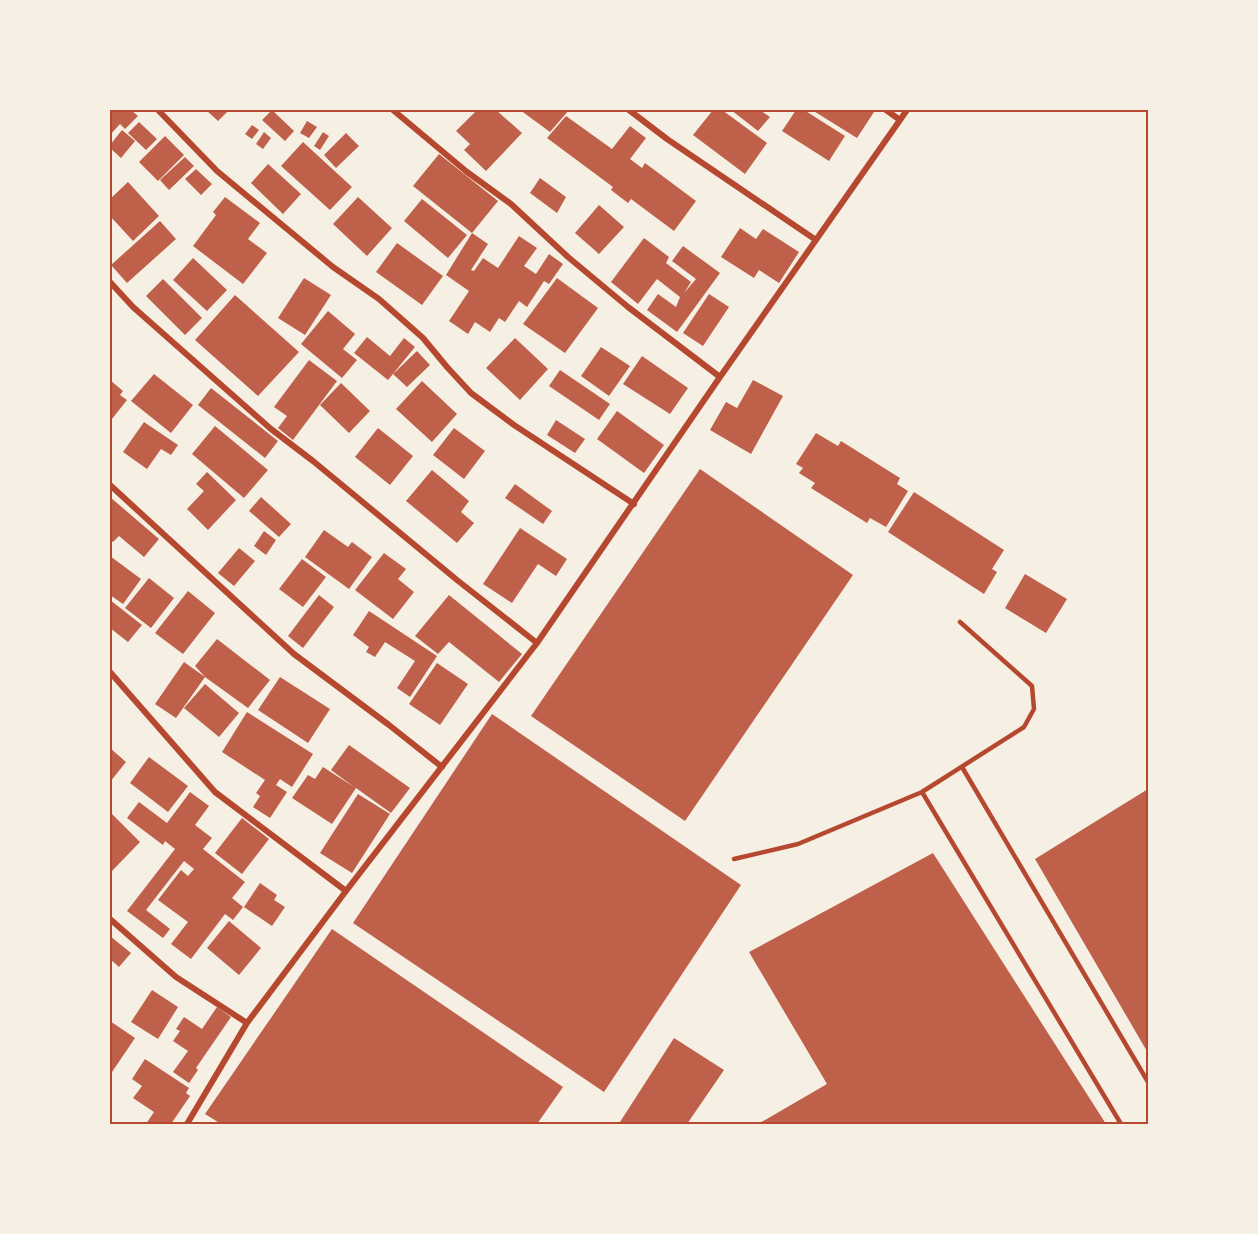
<svg xmlns="http://www.w3.org/2000/svg" width="1258" height="1234" viewBox="0 0 1258 1234" font-family="Ubuntu,sans-serif">
  <style>
    .building { fill: #bf614a }
    .lines { fill: none; stroke-linecap: round; stroke-linejoin: round }
    .service { stroke: #b5482f; stroke-width: 4.5 }
    .minor { stroke: #b5482f; stroke-width: 6 }
    .neatline { fill: none; stroke: #b5482f; stroke-width: 2 }
  </style>
  <rect width="100%" height="100%" fill="#f6efe4"/>
  <path class="building" d="M110 110H131L138 116 125 129 120 124 110 135Z
    M206 110H229L218 121Z
    M272 110 294 131 285 141 262 120Z
    M477 110H496L522 133 486 171 464 150 470 144 456 131Z
    M520 110H569L550 132Z
    M713 110H722L767 143 745 174 693 135Z
    M731 110H760L770 117 758 131Z
    M796 110H804L845 136 829 161 782 131Z
    M812 110H870L874 112 857 138Z
    M566 116 612 149 630 126 646 138 630 159 642 168 645 163 696 201 674 231 631 199 628 203 611 190 613 187 547 138Z
    M307 121 317 127 309 138 300 133Z
    M139 122 157 139 146 150 128 133Z
    M252 125 259 130 252 139 245 134Z
    M122 130 135 141 121 158 110 148V145Z
    M264 132 271 138 263 149 256 144Z
    M323 132 329 136 320 150 314 146Z
    M346 133 359 146 336 168 324 155Z
    M165 136 184 155 158 181 139 162Z
    M303 142 352 187 330 210 281 166Z
    M439 154 498 201 472 233 488 244 471 270 474 271 483 258 498 268 519 236 537 248 524 266 536 274 549 254 563 264 549 284 544 281 527 307 519 301 505 322 499 318 490 332 475 322 468 334 449 321 469 291 446 275 472 233 413 186Z
    M185 157 194 166 169 190 160 180Z
    M268 164 301 194 283 214 251 183Z
    M196 169 212 184 201 195 185 179Z
    M540 178 566 197 557 213 530 193Z
    M128 182 159 216 133 241 110 216V199Z
    M225 197 260 223 248 239 267 253 243 284 193 246 216 215 213 212Z
    M358 197 392 228 367 256 333 224Z
    M422 199 467 235 448 258 404 221Z
    M599 205 624 227 599 254 575 233Z
    M160 221 176 239 127 283 111 265Z
    M740 228 756 239 763 229 799 252 779 283 759 270 754 278 721 257Z
    M644 238 669 257 666 263 691 282 684 293 696 279 672 261 683 246 720 273 677 332 647 310 658 294 676 307 680 297 657 279 638 304 611 282Z
    M397 243 443 276 422 305 376 272Z
    M193 258 227 290 207 311 173 280Z
    M304 278 331 295 305 335 278 318Z
    M557 278 598 308 565 353 523 324Z
    M163 279 202 318 185 335 146 296Z
    M709 294 729 307 703 346 683 333Z
    M235 295 299 352 258 396 195 340Z
    M328 311 355 334 343 349 357 360 342 378 301 344Z
    M367 337 390 356 404 338 415 347 388 380 354 353Z
    M515 338 548 369 520 400 486 368Z
    M601 347 630 366 609 396 581 376Z
    M417 351 430 365 407 387 393 374Z
    M642 356 688 388 670 414 623 384Z
    M309 360 337 381 293 440 278 428 287 416 274 407Z
    M560 370 610 404 599 420 549 386Z
    M154 374 193 405 171 433 131 401Z
    M110 380 123 391 120 395 127 400 112 419 110 418Z
    M753 380 783 396 751 454 710 430 726 402 737 408Z
    M422 381 457 414 432 442 396 409Z
    M341 383 370 411 349 433 320 405Z
    M211 388 278 441 265 458 198 405Z
    M617 411 664 445 644 473 597 439Z
    M556 420 585 439 575 453 547 435Z
    M144 422 178 445 171 455 161 449 147 469 123 452Z
    M215 426 268 470 244 498 192 454Z
    M378 428 413 456 390 485 355 457Z
    M454 428 485 451 464 479 433 455Z
    M816 433 838 446 841 441 900 478 897 484 908 491 886 527 870 518 867 523 811 488 815 483 799 473 803 468 796 464Z
    M700 469 853 575 685 821 531 716Z
    M432 470 469 501 461 512 474 523 457 543 406 501Z
    M207 472 236 500 208 530 187 509 204 491 196 484Z
    M515 484 552 511 543 524 505 498Z
    M914 492 1004 550 992 569 997 572 984 594 888 532Z
    M110 497 159 539 144 557 119 536 113 542 110 539Z
    M261 497 291 524 279 537 249 511Z
    M520 528 567 559 556 576 538 564 512 603 483 584Z
    M324 530 348 547 352 542 372 557 349 589 305 557Z
    M264 531 276 540 266 555 254 546Z
    M239 548 255 561 234 586 218 573Z
    M384 553 406 569 398 579 414 592 393 619 355 590Z
    M110 556 141 579 123 604 110 595Z
    M302 559 326 577 303 607 279 589Z
    M1025 574 1067 599 1046 633 1005 608Z
    M149 578 174 598 151 628 125 608Z
    M188 591 215 613 183 654 155 633Z
    M319 595 334 607 303 648 288 636Z
    M449 595 522 654 499 682 449 642 438 654 415 636Z
    M110 600 142 625 128 642 110 628Z
    M369 611 437 656 410 697 397 688 415 661 385 642 375 657 366 652 369 647 353 635Z
    M217 639 270 680 248 708 205 677 195 666Z
    M184 662 205 677 176 718 155 704Z
    M437 663 468 684 440 725 409 704Z
    M280 677 330 709 308 743 258 710Z
    M205 684 239 713 219 737 184 708Z
    M247 712 313 754 292 787 280 779 276 785 287 792 270 818 253 807 260 796 256 793 265 780 222 752Z
    M492 714 741 885 604 1092 353 923Z
    M349 745 410 788 391 813 356 788 332 824 292 798 308 775 315 779 323 767 354 787 331 770Z
    M110 748 126 762 110 782Z
    M149 757 188 786 168 812 130 783Z
    M1148 789V1053L1035 859Z
    M190 792 209 806 195 825 212 838 203 849 245 882 232 898 243 907 233 920 225 914 191 959 171 944 188 922 158 900 181 870 188 876 194 869 184 861 146 910 170 929 163 938 127 911 175 849 165 841 163 845 127 818 139 802 167 823Z
    M358 794 390 814 352 873 320 853Z
    M110 812 140 842 111 872 110 871Z
    M242 818 269 839 242 874 215 853Z
    M933 853 1106 1124H758L827 1084 749 952Z
    M260 883 277 895 274 900 285 907 272 926 244 907Z
    M229 921 261 948 239 975 207 948Z
    M332 929 563 1087 537 1124H221L205 1114Z
    M110 936 131 953 119 967 110 959Z
    M152 990 178 1007 158 1039 131 1022Z
    M217 1007 231 1017 196 1068 198 1070 189 1083 173 1072 188 1051 173 1041 180 1031 176 1029 184 1017 202 1029Z
    M110 1021 135 1038 110 1075Z
    M674 1038 724 1070 687 1124H625L620 1122Z
    M145 1059 189 1088 186 1093 190 1096 171 1124H146L154 1112 133 1098 142 1086 132 1079Z"/>
  <g class="lines">
    <path class="service" d="M962 767 1148 1082
      M922 792 1121 1124
      M734 859 798 844 922 792 1024 727 1034 709 1032 686 960 622"/>
    <path class="minor" d="M158 110 217 171 333 267 379 299 423 338 447 367 471 393 514 425 634 504
      M393 110 467 172 511 204 568 257 628 307 720 377
      M629 110 667 139 816 240
      M886 110 900 120
      M110 282 133 307 271 429 313 461 457 580 537 643
      M110 485 294 654 389 725 442 767
      M110 672 215 792 346 891
      M110 919 176 977 247 1023
      M187 1124 247 1023 346 891 537 643 720 377 907 110"/>
  </g>
  <rect width="1258" height="1234" fill="none" stroke="#f6efe4" stroke-width="222"/>
  <rect x="111" y="111" width="1036" height="1012" class="neatline"/>
</svg>
